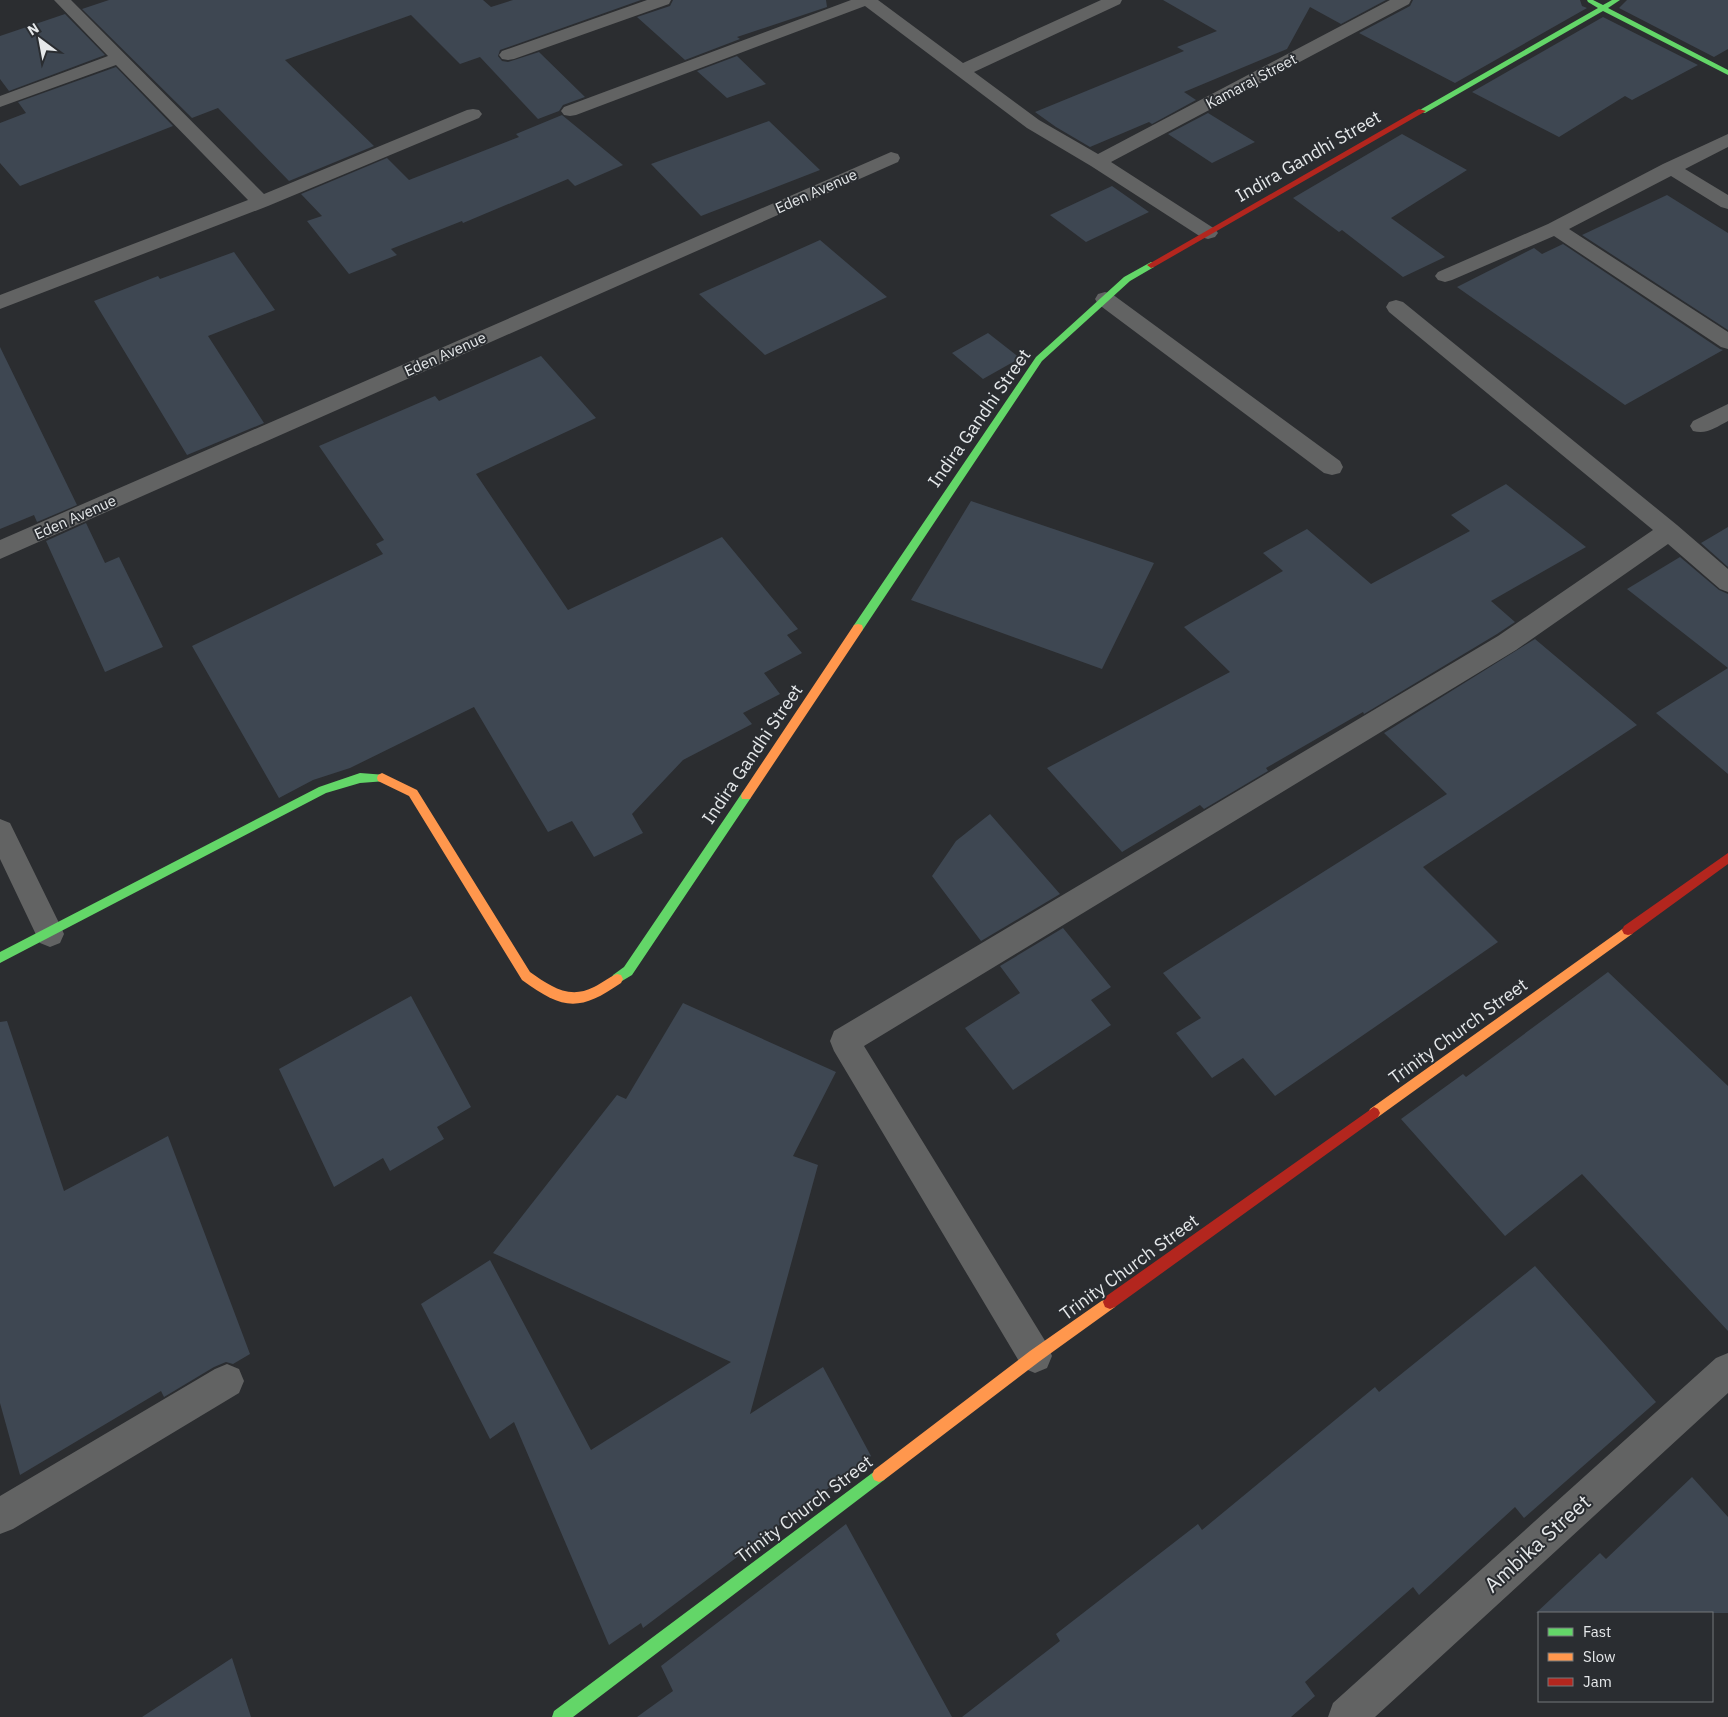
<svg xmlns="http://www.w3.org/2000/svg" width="1728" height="1717" viewBox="0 0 1728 1717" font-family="'IBM Plex Sans',sans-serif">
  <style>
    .building { fill: #3e4752 }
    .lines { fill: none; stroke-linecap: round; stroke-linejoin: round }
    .street { fill: #626363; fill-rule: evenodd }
    .fast { fill: #63d668; fill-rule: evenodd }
    .slow { fill: #ff974d; fill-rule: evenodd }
    .jam { fill: #b3261e; fill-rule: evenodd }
    .labels { text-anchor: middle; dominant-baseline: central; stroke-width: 4; stroke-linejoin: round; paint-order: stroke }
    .far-street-label { font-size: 15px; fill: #e5e8ea; stroke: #2a2d31 }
    .street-label { font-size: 18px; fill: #e5e8ea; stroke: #2a2d31 }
    .near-street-label { font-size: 21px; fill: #e5e8ea; stroke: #2a2d31 }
  </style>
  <rect width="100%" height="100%" fill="#2b2d30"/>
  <path class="building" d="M109 0H483L491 7 513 0H641L500 50 498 56 502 61 508 62 539 52 585 97 563 105 559 111 538 119 480 57 460 64 411 15 285 60 374 146 289 181 218 108 192 118 82 9Z
    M673 0H826L827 7 737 37 740 39 685 60 637 17 670 6Z
    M1163 0H1386L1341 24 1310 7 1287 49 1184 92 1196 100 1152 124 1149 122 1090 147 1056 127 1035 112 1184 51 1177 47 1217 31Z
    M1413 0H1580L1582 6 1587 8 1455 83 1359 33 1410 6Z
    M1627 0H1728V49L1714 57 1619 8Z
    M65 14 105 55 9 91 0 79V36Z
    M1603 17 1698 65 1632 100 1625 96 1559 137 1472 92Z
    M737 56 766 84 727 98 697 71Z
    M116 67 173 126 20 186 0 163V123L26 113 18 102Z
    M1208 113 1255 142 1212 163 1168 134Z
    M562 115 623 165 575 186 568 179 463 223 462 221 391 249 397 255 349 274 307 221 322 216 301 194 387 158 409 180 519 137 516 134Z
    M769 121 820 170 701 216 651 164Z
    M1402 134 1467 170 1391 218 1445 257 1403 277 1342 230 1339 232 1293 198Z
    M1112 186 1149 212 1086 242 1050 215Z
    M1667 195 1728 233V330L1582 235Z
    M820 240 887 297 765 355 699 294Z
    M1563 244 1720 349 1723 350 1625 405 1457 287 1534 248 1542 254Z
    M234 252 275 310 208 336 264 423 187 455 94 301 158 276 160 279Z
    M988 333 1020 358 983 379 952 353Z
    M0 347 77 505 37 522 34 515 0 529Z
    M541 356 596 418 476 474 568 610 722 537 798 629 787 635 802 653 764 673 780 694 743 713 752 724 683 760 632 814 643 833 594 857 572 821 548 832 474 707 350 768 313 780 279 798 192 646 383 554 376 544 384 540 319 446 435 396 439 401Z
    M1506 484 1586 547 1491 601 1515 622 1497 634 1364 714 1363 712 1266 768 1268 771 1204 809 1200 805 1122 852 1047 768 1230 672 1184 627 1283 571 1263 553 1307 529 1371 584 1470 531 1451 515Z
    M971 501 1154 563 1102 669 911 600Z
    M86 523 105 563 119 557 163 647 105 672 46 541Z
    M1728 527V567L1701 543Z
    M1680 557 1719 590 1728 594V774L1656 713 1728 668 1627 589Z
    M1535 639 1637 725 1423 867 1498 942 1275 1096 1243 1058 1212 1078 1176 1033 1201 1018 1163 973 1447 794 1384 733Z
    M990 814 1060 894 981 941 932 876 956 841Z
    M1063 928 1111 987 1091 1000 1111 1025 1013 1090 965 1028 1020 993 1000 966Z
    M1608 972 1728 1086V1331L1582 1174 1505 1236 1401 1119 1463 1074 1466 1077Z
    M411 996 471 1107 437 1127 444 1139 390 1171 383 1158 334 1187 279 1069Z
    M683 1003 836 1072 793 1156 818 1165 750 1414 823 1367 871 1456 643 1628 641 1623 609 1645 514 1422 490 1439 421 1304 490 1260 591 1450 731 1362 493 1253 617 1095 626 1099Z
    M7 1021 64 1191 168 1136 250 1354 233 1364 226 1362 214 1367 164 1397 161 1391 20 1475 0 1403V1022Z
    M1535 1266 1656 1402 1524 1518 1515 1507 1419 1595 1413 1587 1305 1682 1315 1696 1291 1717H962L1060 1641 1056 1634 1198 1524 1202 1530 1375 1387 1379 1392Z
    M1692 1477 1728 1517V1613H1536L1600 1553 1606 1559Z
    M846 1524 952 1717H637L673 1691 661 1666Z
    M232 1658 251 1717H142Z"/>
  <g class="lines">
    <path class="street" d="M54 0H71L264 194 467 110 473 109 479 110 482 114 479 118 268 206 0 309V295L248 200 116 65 0 107V96L108 56Z
      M647 0H671L669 4 514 59 508 60 502 59 499 55 502 51Z
      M851 0H878L963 63 1101 0H1122L1120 4 974 72 1039 120 1098 154 1390 0H1411L1409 4 1111 162 1215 229 1218 233 1215 237 1208 239 1201 237 1091 166 1027 128 865 6 576 115 570 116 564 115 561 111 564 107Z
      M1728 134V147L1685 169 1728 195V209L1721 207 1671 176 1569 229 1728 332V349L1721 347 1554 236 1452 280 1445 282 1438 280 1435 276 1438 272 1548 224 1663 164Z
      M891 152 898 154 900 158 898 162 0 559V540Z
      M1105 292 1112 294 1340 461 1343 467 1340 473 1332 475 1324 473 1098 304 1095 299 1098 294Z
      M1396 300 1403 302 1677 525 1728 569V592L1720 589 1668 544 1516 650 864 1046 1047 1344 1052 1356 1047 1368 1035 1373 1023 1368 834 1051 830 1041 834 1031 1498 636 1653 530 1389 312 1386 307 1389 302Z
      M1728 404V421C1716 427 1707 435 1693 431L1690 426 1693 421Z
      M0 819 10 823 60 925 64 934 60 943 50 947 40 943 0 859Z
      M1728 1353V1393L1375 1717H1328L1333 1703 1716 1358Z
      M227 1364 239 1369 244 1381 239 1393 13 1529 0 1534V1496L215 1369Z"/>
    <path class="fast" d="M1587 0H1593L1603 5 1612 0H1620L1608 8 1728 70V75L1603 11 1425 113 1418 111 1598 8 1588 2Z
      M1151 262 1154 263V267L1130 281 1042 361 862 631H854L853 628 854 625 1036 357 1124 277Z
      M360 773 386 775 387 778 386 781 360 783 326 793 0 963V952L319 787Z
      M746 791 750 793 751 796 750 799 632 975 617 984 613 983 611 979 613 975 624 967 742 793Z
      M879 1468 884 1470 886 1475 884 1480 573 1717H552L554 1711Z"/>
    <path class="slow" d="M858 624 862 625 863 628 862 631 750 799H742L741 796 742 793 854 625Z
      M382 773 417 790 530 972C550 986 569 1000 594 987 602 983 609 977 617 974L621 975 623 979 621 983C579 1012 563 1010 522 980L409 796 378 781 377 778 378 775Z
      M1628 925 1632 926 1634 930 1632 934 1378 1117 1374 1119 1370 1117 1368 1113 1370 1109Z
      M1110 1295 1115 1297 1117 1302 1115 1307 1040 1361 884 1480 879 1482 874 1480 872 1475 874 1470 1030 1351Z"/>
    <path class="jam" d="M1419 109 1426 111 1154 267 1151 268 1147 265Z
      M1728 853V864L1632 934 1628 935 1624 934 1622 930 1624 926Z
      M1374 1107 1378 1109 1380 1113 1378 1117 1115 1307 1110 1309 1105 1307 1103 1302 1105 1297Z"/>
  </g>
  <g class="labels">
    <g class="far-street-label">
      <text transform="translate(1251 81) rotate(-28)">Kamaraj Street</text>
      <text transform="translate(816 191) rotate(-24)">Eden Avenue</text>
      <text transform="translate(445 354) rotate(-24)">Eden Avenue</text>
      <text transform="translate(75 517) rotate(-24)">Eden Avenue</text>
    </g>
    <g class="street-label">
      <text transform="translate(1308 156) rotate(-30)">Indira Gandhi Street</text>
      <text transform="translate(979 418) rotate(-55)">Indira Gandhi Street</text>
      <text transform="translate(752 754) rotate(-56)">Indira Gandhi Street</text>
      <text transform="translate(1458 1031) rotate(-36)">Trinity Church Street</text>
      <text transform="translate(1129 1267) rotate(-36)">Trinity Church Street</text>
      <text transform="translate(804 1509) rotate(-37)">Trinity Church Street</text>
    </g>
    <g class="near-street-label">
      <text transform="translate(1537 1543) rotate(-42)">Ambika Street</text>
    </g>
  </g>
  <rect x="1538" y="1612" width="175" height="90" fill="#2a2d31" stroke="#75787b"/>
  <rect x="1548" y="1628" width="25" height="8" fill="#63d668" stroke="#75787b"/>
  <text x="1583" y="1637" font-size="15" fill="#e5e8ea">Fast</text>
  <rect x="1548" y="1653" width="25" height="8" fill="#ff974d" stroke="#75787b"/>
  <text x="1583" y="1662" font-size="15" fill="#e5e8ea">Slow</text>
  <rect x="1548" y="1678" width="25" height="8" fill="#b3261e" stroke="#75787b"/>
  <text x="1583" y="1687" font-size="15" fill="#e5e8ea">Jam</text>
  <g transform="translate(40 40) rotate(328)" stroke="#2a2d31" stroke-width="4" paint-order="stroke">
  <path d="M0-4L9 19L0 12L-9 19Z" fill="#e5e8ea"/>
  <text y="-8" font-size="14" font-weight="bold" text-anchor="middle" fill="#e5e8ea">N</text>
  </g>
</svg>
